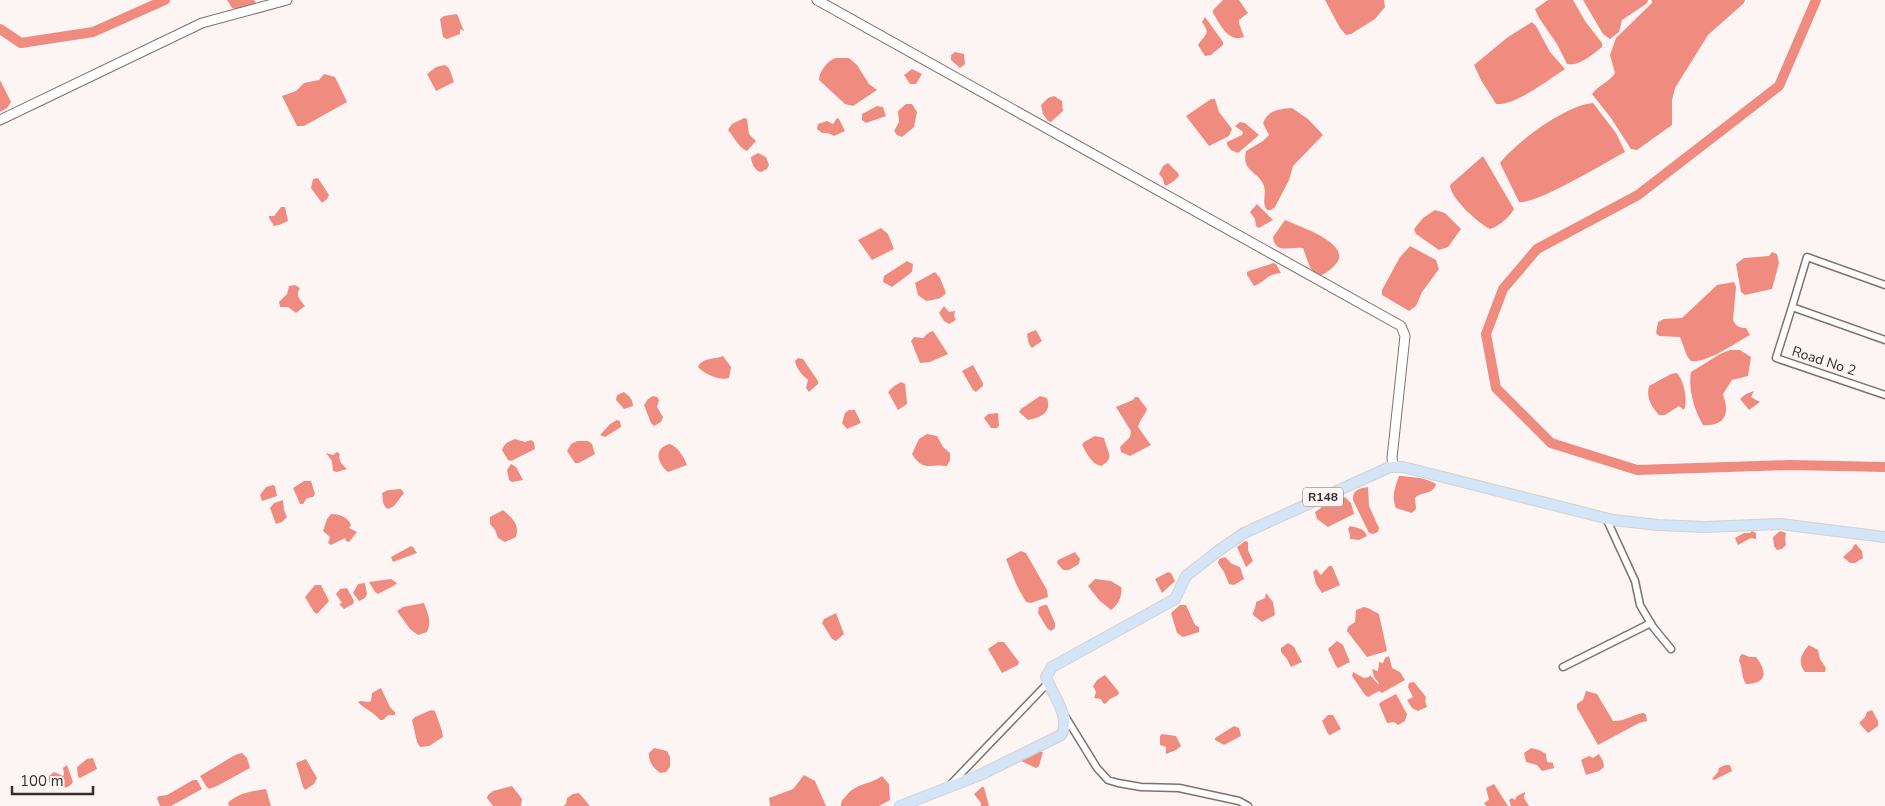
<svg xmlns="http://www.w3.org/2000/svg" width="1885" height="806" viewBox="0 0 1885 806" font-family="'Nunito Sans',sans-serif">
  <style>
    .water { fill: #f08b7f }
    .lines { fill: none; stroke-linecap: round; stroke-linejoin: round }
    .river { stroke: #f08b7f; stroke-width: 10 }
    .minor-casing { stroke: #80706e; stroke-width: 9 }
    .secondary-casing { stroke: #80706e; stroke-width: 11 }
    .primary-casing { stroke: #d3d1d1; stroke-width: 12 }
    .minor { stroke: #fff; stroke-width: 6 }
    .secondary { stroke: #fff; stroke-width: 9 }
    .primary { stroke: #d4e5f7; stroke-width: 10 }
    .labels { text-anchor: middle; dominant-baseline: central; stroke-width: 4.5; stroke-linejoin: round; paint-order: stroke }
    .shield { fill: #fdf5f4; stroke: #716a69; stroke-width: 1 }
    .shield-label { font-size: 12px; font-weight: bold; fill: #352e2d }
    .street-label { font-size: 14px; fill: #352e2d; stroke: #fdf5f4 }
  </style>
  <rect width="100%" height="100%" fill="#fdf5f4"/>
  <path class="water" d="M227 0H254L256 3 240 10 232 8Z
    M1223 0H1239L1248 13 1239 20V23L1244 37C1228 43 1220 24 1213 13V10Z
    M1325 0H1384L1385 7 1375 19 1351 34 1346 35 1340 28Z
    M1548 0H1573L1585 21 1602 43V47C1593 54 1579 67 1567 64L1557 44 1539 18 1535 9Z
    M1583 0H1648V1L1646 4 1622 20 1619 32 1610 39 1603 34Z
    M1652 0H1745L1744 3 1708 35 1675 88 1672 100V125L1637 150 1631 149 1611 118 1592 94C1598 85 1610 82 1615 73L1610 55 1616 38 1652 3Z
    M457 14 464 31 460 29V34L447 39 443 37 440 19 444 16Z
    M1205 17 1223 42V45L1211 55 1205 56 1198 45C1205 34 1211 35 1202 22Z
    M1532 22 1536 26 1550 52 1565 69C1548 80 1515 106 1496 104L1481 80 1474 65 1508 37Z
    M955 52 964 54 965 64 960 68 951 60V55Z
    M835 58H849L857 65 869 84 877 90 853 106 845 104 819 80C819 71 827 62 835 58Z
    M445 65 449 68 454 82 436 91 427 74 436 67Z
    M912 69 922 74 916 84H910L904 75Z
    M324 74 335 77 347 102 304 126H297L282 96 296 91 304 83 319 80Z
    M0 80 11 102 7 108 0 112Z
    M1054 96 1062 101 1063 111 1051 122 1048 121 1043 114 1041 105 1048 98Z
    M1211 99H1215L1219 112 1232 129 1229 136 1209 146 1186 116Z
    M1593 103 1616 133 1625 152C1606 162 1536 205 1519 202L1500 163C1516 142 1566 105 1593 103Z
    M906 104H912L917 112 914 127 902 137 897 135 894 131 899 122 898 111Z
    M877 106 883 107 886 116 866 123 862 120V114Z
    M1292 108 1308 119 1323 135 1293 166 1289 180 1275 207 1271 210H1267C1261 202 1267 194 1264 186 1259 171 1241 172 1246 151L1263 141 1269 135 1263 123C1268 110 1279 109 1292 108Z
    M744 118 747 119 749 134 756 141 747 151C739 148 734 137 728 130L732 124Z
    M837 118 839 119 845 131 834 136 828 133H822L817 129 818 124 827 121 833 124Z
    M1240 122 1245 123 1259 135 1238 153 1231 150 1227 145V142L1242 135 1243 132 1235 126Z
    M758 153 766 157 769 165 767 169 761 172C755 172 751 162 751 157Z
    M1483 156 1514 209C1509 218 1499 226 1490 229 1478 223 1450 198 1450 185Z
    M1168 163 1178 173 1179 176 1174 181 1166 186 1164 184 1163 179 1159 174 1163 166Z
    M318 178 329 195 327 199 322 203 311 188 313 179Z
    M1257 204 1273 220 1259 228 1256 226 1255 219 1250 212Z
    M281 207H285L288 221 279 225 274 226 269 218V216H274Z
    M1435 210 1445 213 1461 229 1448 247 1439 250 1416 234 1414 229 1423 218Z
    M1285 220C1298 226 1355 244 1335 265 1329 271 1324 276 1315 276L1309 265 1303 248C1290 246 1275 255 1273 237Z
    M881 228 888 234 894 249 872 260 858 240Z
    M1410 246 1436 260 1439 269 1422 292 1416 306 1409 311 1382 295V290L1400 257Z
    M1772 252 1777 254 1779 263 1772 289 1745 295 1741 292 1736 264 1744 258 1769 256Z
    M907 261 913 264 912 272 892 287 883 282 884 276Z
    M1273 263 1276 264 1281 273C1265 275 1267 281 1254 286L1247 275V272C1250 270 1268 265 1273 263Z
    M935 272 940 278 946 293C942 299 933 300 926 301L918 295 915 283Z
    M1734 282 1736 287 1733 320C1736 326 1739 328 1746 328L1750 335C1735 343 1708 363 1691 361L1687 356 1680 337 1659 336 1656 333 1658 322 1664 319 1682 318 1717 285Z
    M295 285 300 288C295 296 300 299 305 306L296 313 288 307H280L279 302 287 294 289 286Z
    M944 306 949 312 955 311 954 316 956 320 949 324 944 321 939 313Z
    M1036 330 1042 341 1032 348 1029 344 1027 335 1028 333Z
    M933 331 948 354 930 362 920 363 911 341 914 337 923 338 928 333Z
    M1730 350H1740L1751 357 1748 376 1732 380 1723 394C1724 399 1727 406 1726 411 1725 423 1713 426 1703 425 1694 410 1688 389 1691 372L1720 354Z
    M723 356 731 367 729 378C720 381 704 374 698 367 703 357 713 360 723 356Z
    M798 358 803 359 818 381V384L809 392 806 388 808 380C802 375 796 368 795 361Z
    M973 365 983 383V386L976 392 973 390 962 371Z
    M1677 373C1684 381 1688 400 1684 410L1679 406 1665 415H1659C1651 406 1646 398 1649 386L1671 374Z
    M901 382 905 384 907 402V404L898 410 888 392 894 386Z
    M1754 391 1751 397 1760 402 1749 410 1740 399 1746 394Z
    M624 392C629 396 633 399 633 406L624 409 616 400 617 395Z
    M653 396 657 397 659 400 657 407 663 417 661 422 654 426 651 423 644 405 648 399Z
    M1040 396 1047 398C1052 413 1041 417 1028 420L1019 412 1021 409Z
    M1135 397H1138L1147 409C1146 414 1140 419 1138 427L1151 445 1130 456 1121 452 1120 447 1130 437 1131 431 1116 407 1133 400Z
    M849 410H855L861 423 847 429 842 423 845 413Z
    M998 413 999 426 997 428H991L984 418 988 414Z
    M617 420 620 421 621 427 605 437 600 435 610 424Z
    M927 434 937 436 943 447 950 453V460L947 466C930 463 924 473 912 454L919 439Z
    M1095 436 1104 438C1107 452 1116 458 1101 466 1091 464 1087 453 1082 445L1084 442Z
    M515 439 525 442 531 440 534 442 535 449 511 461 508 460 502 450C504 444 509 441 515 439Z
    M577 441H588L592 444 595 454 579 463H575L567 451 571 444Z
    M670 444C678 447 684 457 687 465L668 472C657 463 653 448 670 444Z
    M337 452 340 454 339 457 341 463 347 469 337 472 333 471 332 461 326 453 333 455Z
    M511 464 516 467 523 480 512 482 509 480 507 470Z
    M1399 476C1411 477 1425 477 1436 484 1433 495 1422 491 1415 498L1416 509 1412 513 1396 508C1391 497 1395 487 1399 476Z
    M304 481H311L315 494 313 497 307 498 303 504H300L293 488Z
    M273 485 275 486 277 496 262 501 260 495 266 487Z
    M1368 487 1369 506 1379 528 1378 532 1373 534 1369 533 1353 500C1352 490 1360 488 1368 487Z
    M401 489 404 493 394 506 388 509C382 506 383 499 382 493L388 490Z
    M1345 497 1351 503 1354 514 1328 527 1317 519 1315 512C1321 509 1322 505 1327 501L1335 504Z
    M283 500 284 510 287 517 282 522 276 524 270 508 274 503Z
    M503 510C512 518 520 524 516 537L505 542 498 538 495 530 490 524V517Z
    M331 514C339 514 348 517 351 525L349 528 357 532 349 542 346 541 345 538 331 545 328 543 330 537 323 531 327 519Z
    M1350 526C1358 528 1364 528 1367 536L1359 540 1350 539V535L1348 529Z
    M1752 531 1756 533V539L1751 538 1738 545 1735 538 1744 533H1750Z
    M1780 531 1786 533 1785 540 1786 545 1782 549 1777 550 1774 546 1773 537Z
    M1245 541 1248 542V550L1253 561 1246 567 1237 547Z
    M1856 544 1862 551 1863 558 1855 563H1850L1843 557 1852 549 1854 545Z
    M411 546 413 547 417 553 393 562 391 557Z
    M1021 551 1026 553 1047 590 1048 597 1031 603 1026 602 1017 586 1006 559Z
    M1075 552 1080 559 1079 564 1069 570H1063L1057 563 1058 560Z
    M1225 557 1232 564 1240 567 1244 579 1234 585 1229 584 1224 572 1218 563 1219 559Z
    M1329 566H1332L1340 585 1322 593 1316 584 1313 572 1316 569 1321 575Z
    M1168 572 1171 573 1175 581 1162 593 1155 579Z
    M391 579 397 583 395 585 378 594 375 592 369 582Z
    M1095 579 1111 581 1121 587C1123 595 1118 605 1111 610L1099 600 1088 586Z
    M365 583 367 594 365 598 359 601 353 593 358 584Z
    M315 585H321L329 601 317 614 314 612 305 597Z
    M347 588 354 601 353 604 344 609 339 604 342 603 336 594 340 589Z
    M1266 593 1273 602 1275 615 1262 622 1253 615C1253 610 1256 608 1256 602L1265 598Z
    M424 603C428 614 432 621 427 632L418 635 410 629 397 611 403 607Z
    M1044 605H1047L1055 623V628L1051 631 1047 628 1038 613 1039 607Z
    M1180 605H1186L1195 625 1199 627V632L1183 637 1177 633 1171 613Z
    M1364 607 1368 608 1379 614 1387 651 1367 657 1347 631 1348 627 1355 622 1356 610Z
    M836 613 844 634 836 641 832 639 822 623 824 619Z
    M1337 641 1343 645 1350 662 1338 668 1336 666 1328 649Z
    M998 642H1004L1019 662 1018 665 1002 673 988 649Z
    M1288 643 1294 647 1302 662 1291 667 1287 659 1281 652V648Z
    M1809 645 1818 650 1820 659 1826 668 1825 672H1805C1797 662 1801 654 1809 645Z
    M1742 654 1750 657H1756C1767 671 1768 684 1746 684 1741 677 1743 669 1739 661L1740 656Z
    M1389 656 1392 668 1400 672 1405 680 1382 693 1379 691 1368 697 1365 695 1352 676 1353 672 1364 678 1369 677 1370 675 1378 684 1379 683 1374 677 1372 669 1378 671 1379 662 1383 663 1385 658Z
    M1105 675 1119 692 1118 695 1110 699 1105 704 1103 703 1101 699 1094 698 1096 692 1093 686 1097 680Z
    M1414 682 1426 697 1425 701 1427 707 1418 711 1412 708 1407 700 1413 697 1408 687 1409 683Z
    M381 688 390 707 395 712V715H388L383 720H380C373 711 364 709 358 702L361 701 368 702 371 701 372 693Z
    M1586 691 1597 694 1613 721C1624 722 1633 714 1644 713L1646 715 1647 721 1639 723 1598 745 1577 708V704L1583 700Z
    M1396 694 1407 714 1405 721 1398 725 1394 722 1387 723 1379 704 1381 702Z
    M431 710 435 711 442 731 443 737 429 746 420 747 417 742 412 720 415 717Z
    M1872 710 1878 721V726L1868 733 1859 723 1865 717 1867 712Z
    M1328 715H1333L1341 729 1330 735 1328 734 1322 721Z
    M1234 726 1239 728 1241 736 1224 745 1215 740V738Z
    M1162 734 1176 736 1181 746 1176 750 1166 754V747L1160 745V736Z
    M654 748 667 751 670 757V767L666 772 660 773C653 768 648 761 649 753Z
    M1531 748 1539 750 1546 754 1547 762 1553 763 1554 768 1542 771 1537 765 1526 762 1524 753Z
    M1035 751 1043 752 1039 766 1036 768 1019 760Z
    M242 753 247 758 250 768 217 786 209 789 206 786 200 776 235 755Z
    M1599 754 1603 761 1604 767 1599 771 1586 775 1581 760 1589 756 1593 758Z
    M93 758 97 769 80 778 78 777 77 767 87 759Z
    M306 759 317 778 314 784 305 790 303 787 296 763Z
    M67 765 73 782C69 789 62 788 56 788L49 782V776L54 772 63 776 64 774 63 768Z
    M1725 765H1730L1732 771 1714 780 1712 779 1718 772 1719 768Z
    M804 775 815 781 826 806H770L769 798 793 789Z
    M882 776 889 784 890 800 879 806H841C841 800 843 800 846 796 857 782 868 786 882 776Z
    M193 780H197L202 789 171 806H160L157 798 159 796 167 795Z
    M1494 784 1508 806H1486L1484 803 1489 800 1486 788Z
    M512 786 522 799 521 806H493L487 798 488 795 493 791Z
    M982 787H984L989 806H981V803L974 794Z
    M266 789 271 806H229L228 803C238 793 253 791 266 789Z
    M1525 792 1524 798 1529 806H1511L1509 800 1512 798 1515 800 1517 796Z
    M579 793 590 806H563L566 804 567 798 573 794Z"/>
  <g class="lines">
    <path class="river" d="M1816 0 1779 86 1638 195 1537 249 1503 289 1486 334 1496 388 1551 443 1637 470 1790 465 1885 467
      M0 29 21 43 93 32 165 0"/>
    <defs>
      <path id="minor" d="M1885 285 1807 257 1792 307 1885 340
        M1792 307 1776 358 1885 395
        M1606 518 1635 581 1640 605 1653 627 1671 649
        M1563 667 1651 623
        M1065 716 1097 768 1108 780 1118 783 1141 787 1179 788 1239 801 1248 806
        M950 785 1048 683"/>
      <path id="secondary" d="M817 0 1401 326 1405 336 1392 458 1393 467
        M0 120 202 23 287 0"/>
      <path id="primary" d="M900 806 980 775 1061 735C1072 717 1052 695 1046 677L1052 667 1175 599 1186 576 1218 551 1244 533 1390 467H1403L1459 481 1613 520 1658 525 1705 527 1780 524 1885 537"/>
    </defs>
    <use href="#minor" class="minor-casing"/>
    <use href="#secondary" class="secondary-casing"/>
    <use href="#primary" class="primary-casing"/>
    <use href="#minor" class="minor"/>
    <use href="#secondary" class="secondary"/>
    <use href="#primary" class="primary"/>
  </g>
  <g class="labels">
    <rect class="shield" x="1303" y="487.5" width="40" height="19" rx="4"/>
    <g class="shield-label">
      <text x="1323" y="497">R148</text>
    </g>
    <g class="street-label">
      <text transform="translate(1824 361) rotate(18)">Road No 2</text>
    </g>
  </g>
  <path d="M12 786v8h81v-8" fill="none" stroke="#352e2d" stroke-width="2.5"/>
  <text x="20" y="786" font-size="15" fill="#352e2d" stroke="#fdf5f4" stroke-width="4" paint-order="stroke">100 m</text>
</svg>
